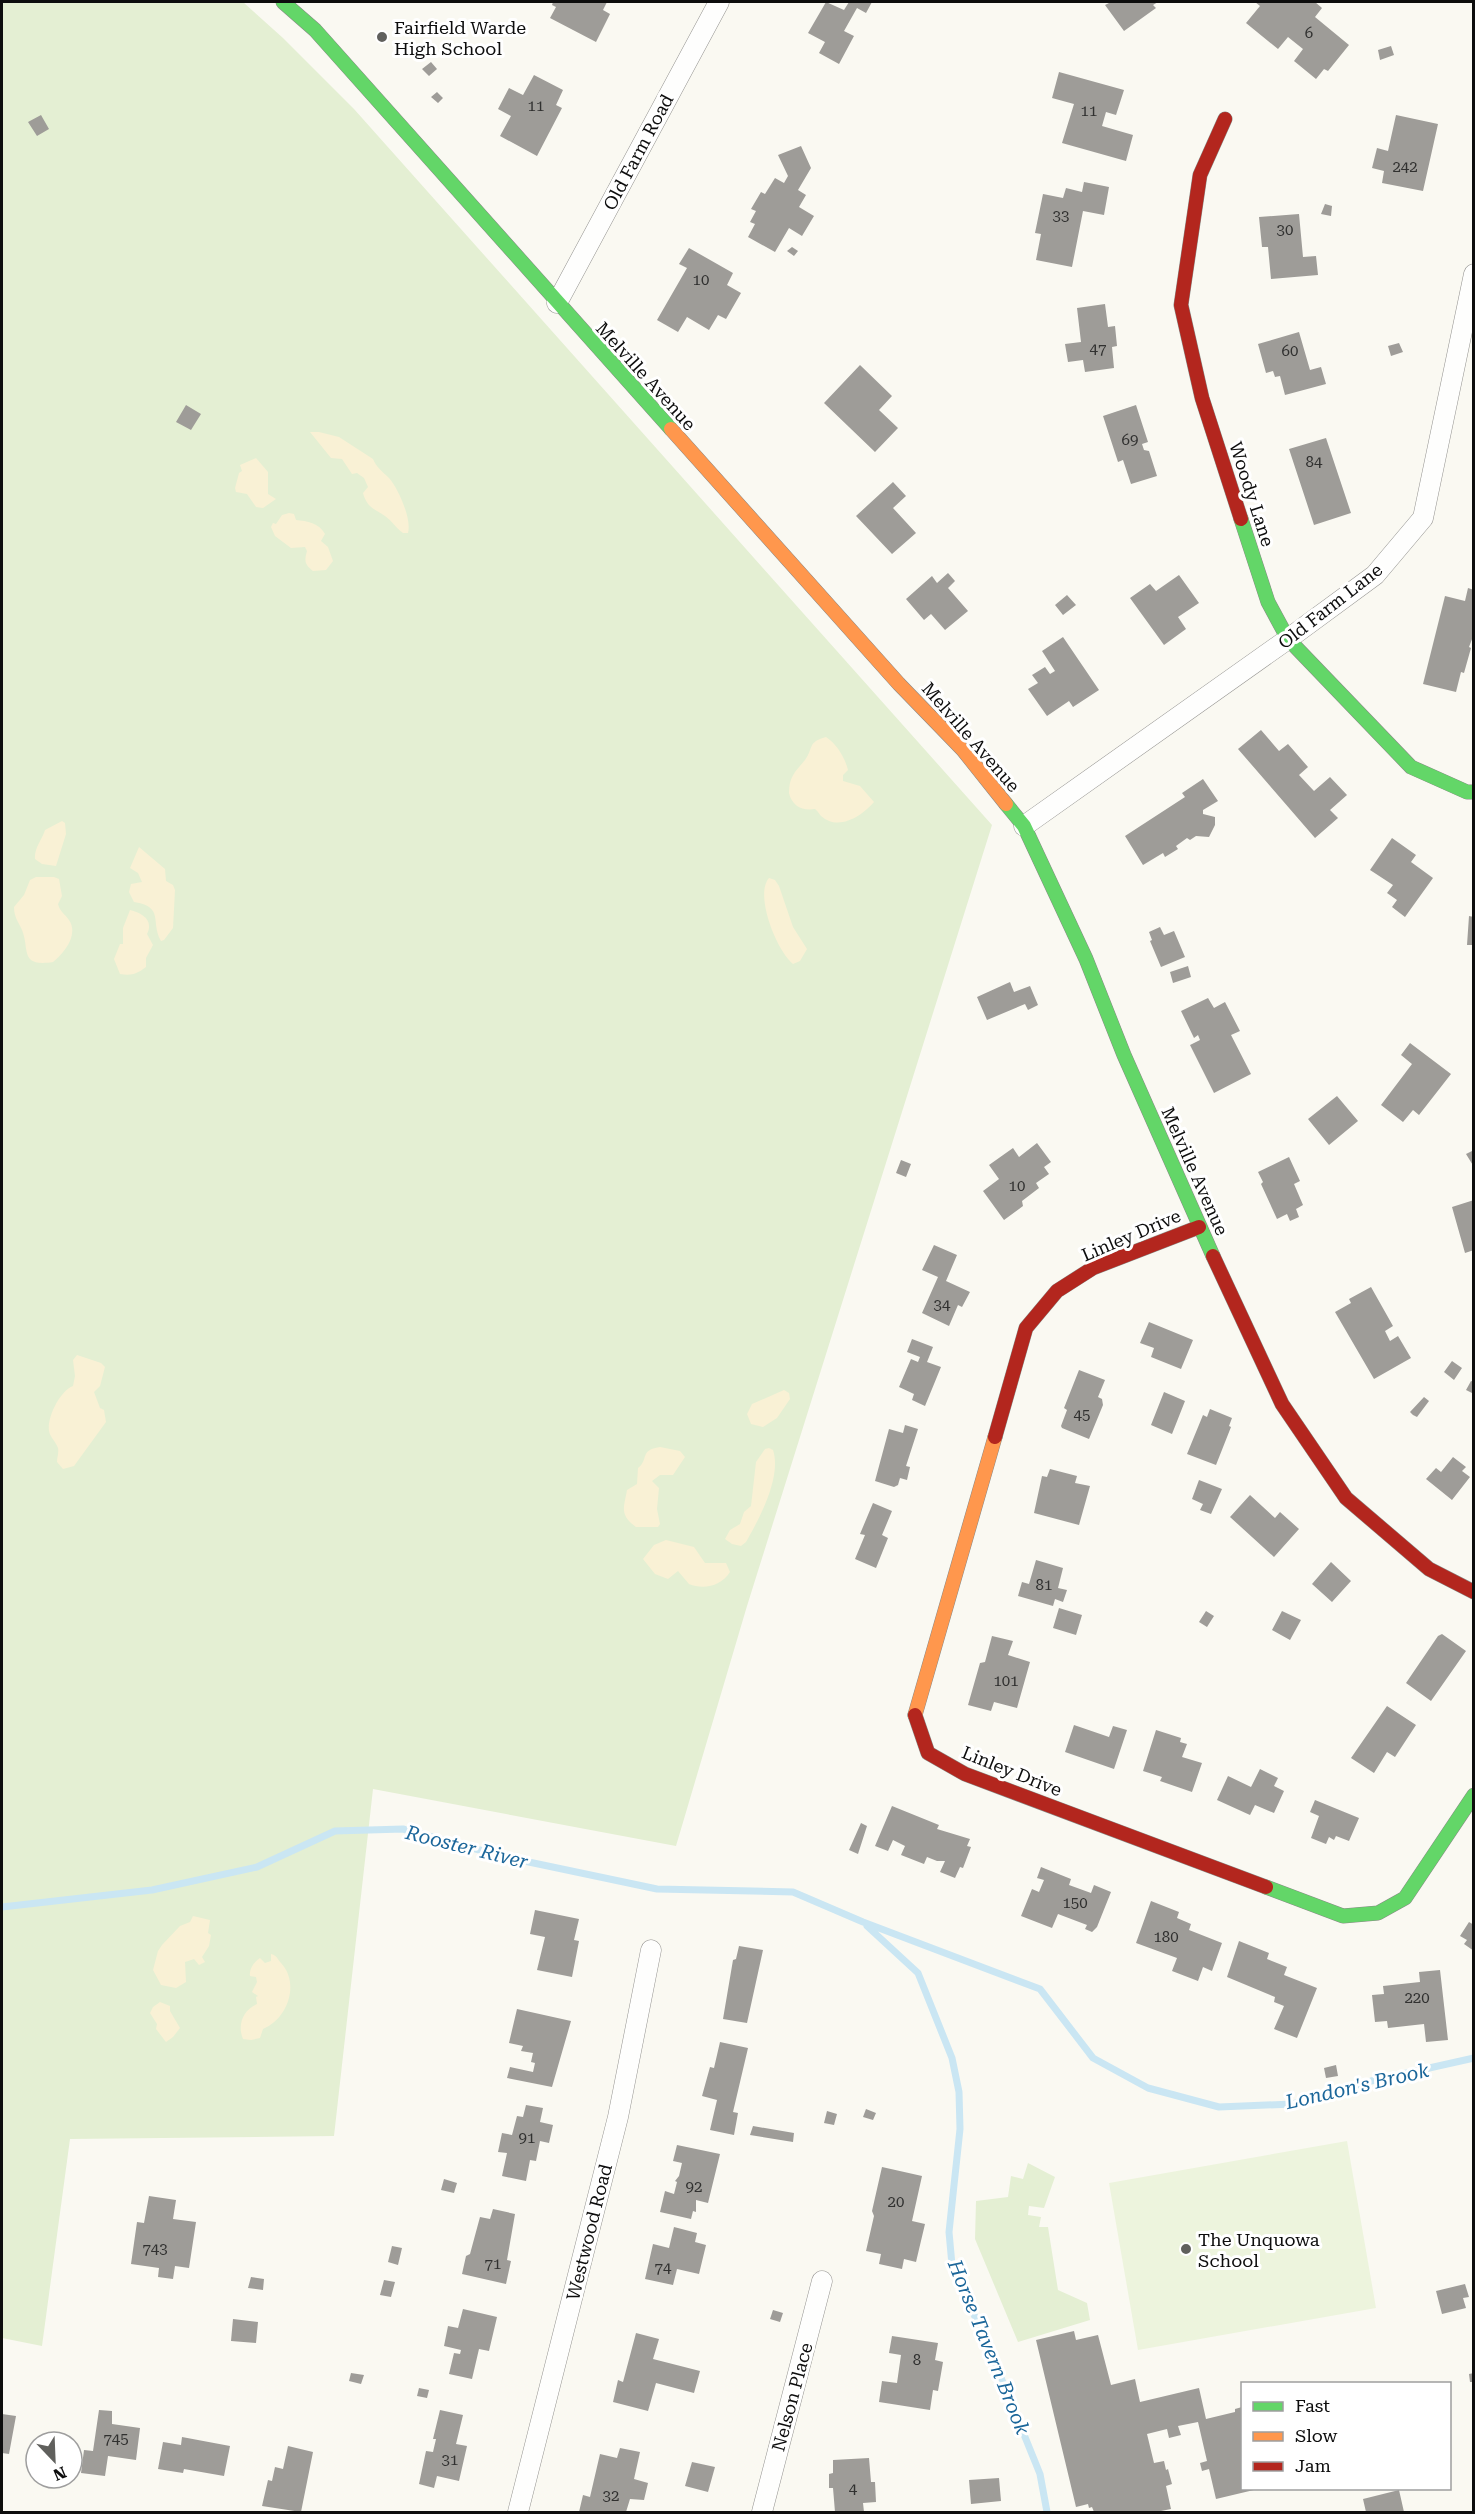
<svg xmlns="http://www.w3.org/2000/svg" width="1475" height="2514" viewBox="0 0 1475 2514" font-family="'Roboto Serif',serif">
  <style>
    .green { fill: #e4efd3 }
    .sand { fill: #f9f1d5 }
    .pitch { fill: #edf4dd }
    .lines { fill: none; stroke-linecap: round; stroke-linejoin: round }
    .stream { stroke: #cae6f3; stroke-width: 7 }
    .building { fill: #9e9c98 }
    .street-casing { stroke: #949390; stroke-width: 21 }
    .fast-casing { stroke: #8a8a87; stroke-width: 15 }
    .slow-casing { stroke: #8a8a87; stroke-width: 15 }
    .jam-casing { stroke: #8a8a87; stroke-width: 15 }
    .street { stroke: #fefefd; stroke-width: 20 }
    .fast { stroke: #63d668; stroke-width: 14 }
    .slow { stroke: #ff974d; stroke-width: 14 }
    .jam { stroke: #b3261e; stroke-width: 14 }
    .poi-dot { fill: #60605d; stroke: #fff; stroke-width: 2 }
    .labels { text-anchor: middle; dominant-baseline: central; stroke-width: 6; stroke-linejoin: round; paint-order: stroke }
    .number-label { font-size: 15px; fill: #313130 }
    .poi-label { font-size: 18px; fill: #0d0d0d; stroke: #fff; text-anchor: start }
    .street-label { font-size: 18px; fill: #0d0d0d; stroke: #fff }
    .water-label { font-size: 20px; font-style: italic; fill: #1b669a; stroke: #fff }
  </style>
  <rect width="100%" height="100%" fill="#faf9f2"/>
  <path class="green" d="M2 2H243L283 38 354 109 992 825 747 1606 676 1846 373 1789 334 2136 70 2139 42 2346 2 2338Z
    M1028 2163 1055 2177 1044 2208 1029 2206 1028 2215 1041 2217 1039 2227H1048L1058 2290 1087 2303 1090 2320 1018 2342 975 2239 976 2201 1008 2197 1011 2176 1023 2179Z"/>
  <path class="sand" d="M310 432H319L339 437 373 459C376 467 383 472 389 478 398 488 412 519 408 533H403C396 528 392 521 385 516 375 509 367 508 363 493L368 487 364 478 357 473 352 474 342 459 331 458Z
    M256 458 268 472V494L276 499 263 508 256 507 247 494 236 492 235 488 239 473 242 471 240 465Z
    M289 513 294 514 296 520C307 521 319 523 325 534L321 541 328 547 333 561 326 570 313 571C305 565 304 561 307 551L305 547 291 548 275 536 271 527 273 523 276 524 282 515Z
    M826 737C837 744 845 758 848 770L843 775V781L860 786 874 802C863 815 839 832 821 816 819 814 818 811 815 809 802 811 792 806 789 793 789 776 796 771 805 760 814 748 807 742 826 737Z
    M62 821 65 823 66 834 56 866 42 864 35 859C34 848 42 840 45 830Z
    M139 847 165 869 166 881 173 885 175 890 173 928 164 940 161 941C150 922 165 907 134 902L129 892 131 884 142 882 138 873 130 868Z
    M36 877H54L59 879 62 896 58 904C60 912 65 914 69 920 79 935 64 953 53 962 19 967 30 950 22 930 18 921 14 917 14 907L24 895 30 880Z
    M769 878 775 880 779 886 793 927 807 949 800 961 793 964C777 951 754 895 769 878Z
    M130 910C142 913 154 920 147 934L153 945 146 958V967C137 974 131 976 120 974L114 959 120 944H123V928Z
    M77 1355 101 1363 105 1367 100 1386 94 1392 100 1408 104 1410 106 1422 74 1466 63 1469 57 1462C57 1457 59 1453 58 1448 56 1442 50 1437 49 1431 47 1417 60 1391 73 1386L75 1376 73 1360Z
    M784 1390 789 1393 790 1399 777 1418 763 1427 751 1424 747 1414 752 1404Z
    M660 1447 680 1451 685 1457 673 1475H660L652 1481 659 1488 657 1509 660 1524 658 1527H636C619 1514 624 1508 627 1490L637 1484 638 1468C649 1460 639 1450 660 1447Z
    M769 1448 773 1450C782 1477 759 1519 746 1542L741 1546 732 1544 725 1539 730 1530 740 1524 744 1512 751 1506 756 1462 765 1449Z
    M666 1540 694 1547 705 1563H726L730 1572C721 1586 704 1590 689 1584L678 1571 668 1579 655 1574 643 1559 654 1545Z
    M193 1916 210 1920 208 1933 211 1935 209 1946 202 1957 205 1962 199 1965 194 1959 185 1962 186 1982 176 1988 161 1985 153 1970 158 1951 162 1945 180 1926 190 1922Z
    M271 1954C278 1956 277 1959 281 1963 300 1983 288 2019 263 2029L260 2038 251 2040 243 2039C237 2025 243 2010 257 2004L256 1997 258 1996 252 1992 257 1982 256 1977 250 1976C249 1969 254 1962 260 1958L265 1963 271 1961Z
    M160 2002 170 2006V2011L180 2028 173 2037 166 2042 156 2029 157 2024 150 2013 153 2007Z"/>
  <path class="pitch" d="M1347 2141 1376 2308 1138 2350 1109 2183Z"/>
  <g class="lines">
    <path class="stream" d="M2 1907 152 1890 257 1867 335 1831 403 1829 505 1857 657 1889 793 1892 863 1922 1040 1989 1093 2058 1148 2088 1219 2107 1292 2104 1371 2081 1474 2058
      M867 1926 918 1973 952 2058 959 2092 960 2129 949 2232 952 2265 991 2353 1040 2474 1047 2512"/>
  </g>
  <path class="building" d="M553 2H607L603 10 610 14 596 42 550 18 556 7 552 5Z
    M826 2 844 10 849 2H872L866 13 857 8 844 31 854 36 839 64 819 53 825 42 808 33Z
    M1111 2H1158L1153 5 1156 8 1124 31 1105 5Z
    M1255 2H1315L1322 8 1315 17 1349 45 1328 71 1324 69 1316 79 1294 61 1303 49 1288 37 1278 49 1246 23 1260 6Z
    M1391 46 1394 55 1380 60 1378 50Z
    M431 62 437 69 429 76 422 69Z
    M1059 72 1124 90 1116 115 1106 112 1102 126 1133 135 1126 161 1062 143 1074 104 1052 98Z
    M534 75 563 90 556 105 562 108 537 156 500 136 511 116 498 109 509 88 523 95Z
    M437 92 443 98 438 103 431 97Z
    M41 115 49 129 37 136 28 122Z
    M1396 115 1438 124 1423 191 1382 183 1384 171 1372 168 1377 148 1388 151Z
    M801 146 811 168 798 190 806 195 799 207 814 216 802 236 789 228 775 252 748 237 755 224 750 222 756 211 751 209 761 192 765 194 775 178 784 183 788 176 778 155Z
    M1084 182 1109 187 1104 215 1083 211 1072 267 1036 260 1041 234 1035 233 1043 194 1063 198 1066 188 1082 192Z
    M1325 204 1332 206 1331 216 1321 214Z
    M1299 214 1303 257 1316 256 1318 275 1271 279 1268 247H1262L1259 217Z
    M792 247 798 251 794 256 787 251Z
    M689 248 733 273 727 285 741 293 726 319 718 315 709 330 687 317 678 332 657 320 687 268 679 264Z
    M1105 304 1108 327 1115 326 1117 346 1112 347 1114 368 1085 372 1083 360 1068 362 1065 344 1081 342 1077 308Z
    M1299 332 1310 370 1321 367 1326 384 1285 395 1280 376 1275 377 1273 371 1266 373 1258 344Z
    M1399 343 1403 352 1391 356 1388 346Z
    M860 365 892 396 879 410 898 428 875 452 824 403Z
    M186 405 201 414 191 430 176 422Z
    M1136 405 1148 442 1142 444 1144 450 1149 451 1157 476 1131 484 1123 460 1118 462 1103 416Z
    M1326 438 1351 513 1314 525 1289 449Z
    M893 482 906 496 893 508 916 533 892 554 856 516Z
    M948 573 955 581 948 588 968 611 945 630 931 614 924 620 906 599 932 576 937 583Z
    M1179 575 1199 603 1178 617 1186 629 1164 645 1130 598 1150 584 1156 591Z
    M1468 588 1474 590V634L1469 647 1471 648 1464 673 1461 672 1456 692 1423 684 1445 596 1465 601Z
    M1067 595 1076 605 1063 615 1055 605Z
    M1063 637 1099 690 1073 707 1069 701 1047 716 1028 689 1038 683 1032 675 1045 667 1050 674 1055 671 1042 651Z
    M1261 730 1279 751 1288 744 1308 767 1299 775 1314 791 1330 777 1347 795 1330 810 1338 818 1315 838 1238 749Z
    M1203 779 1218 801 1203 810V814L1215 817V825L1209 837 1196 836 1190 840 1187 838 1176 846 1178 849 1165 857 1163 853 1143 865 1125 836 1185 797 1182 793Z
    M1392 838 1416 855 1411 862 1433 878 1405 917 1392 907 1397 900 1387 893 1393 885 1370 870Z
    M1469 916 1474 917V945H1467Z
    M1160 927 1164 935 1174 931 1185 957 1161 967 1150 941 1152 940 1149 932Z
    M1188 966 1191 977 1173 983 1170 972Z
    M1010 982 1014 992 1030 986 1038 1005 1028 1010 1025 1004 987 1020 977 997Z
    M1208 998 1214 1008 1225 1002 1240 1031 1231 1035 1251 1074 1214 1093 1190 1045 1200 1040 1198 1035 1194 1038 1181 1011Z
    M1410 1043 1451 1074 1419 1115 1413 1110 1403 1122 1381 1105 1412 1064 1401 1055Z
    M1337 1096 1358 1121 1329 1145 1308 1119Z
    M1037 1143 1051 1162 1044 1167 1049 1174 1036 1183 1039 1188 1022 1201 1023 1206 1004 1220 983 1191 999 1179 989 1165 1013 1148 1019 1157Z
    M1474 1150V1167L1466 1154Z
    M1289 1157 1300 1181 1294 1184 1303 1205 1296 1209 1299 1217 1290 1221 1287 1214 1277 1219 1261 1184 1263 1182 1258 1172Z
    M901 1160 911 1164 906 1177 896 1173Z
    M1474 1200V1250L1465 1253 1452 1207Z
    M934 1245 957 1255 946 1281 970 1292 962 1307 958 1305 949 1326 922 1313 938 1277 922 1270Z
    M1371 1287 1393 1326 1385 1331 1390 1341 1398 1336 1411 1358 1374 1379 1335 1312 1351 1303 1349 1299Z
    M1149 1322 1193 1340 1181 1369 1151 1357 1154 1348 1140 1343Z
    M912 1339 933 1347 927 1362 941 1367 925 1406 912 1400 914 1394 899 1387 911 1359 918 1362 920 1357 907 1352Z
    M1452 1361 1462 1368 1454 1380 1444 1372Z
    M1079 1370 1105 1380 1098 1397 1102 1399 1103 1405 1089 1439 1062 1428 1061 1426 1067 1410 1064 1408Z
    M1471 1381 1474 1382V1394L1466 1390Z
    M1164 1392 1185 1401 1172 1434 1151 1425Z
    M1424 1397 1429 1401 1417 1417 1413 1415 1410 1412Z
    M1210 1409 1232 1418 1229 1426 1231 1427 1216 1465 1187 1454 1203 1415 1207 1417Z
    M905 1425 918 1429 906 1466 910 1467 907 1480 900 1478 898 1485 894 1487 875 1481 889 1429 903 1433Z
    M1453 1457 1466 1467 1462 1471 1470 1477 1452 1500 1426 1479 1436 1468 1441 1472Z
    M1050 1469 1077 1476 1075 1483 1090 1486 1079 1525 1034 1513 1042 1476 1047 1477Z
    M1199 1480 1222 1489 1211 1514 1200 1510 1203 1504 1192 1499Z
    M1250 1495 1275 1518 1280 1512 1299 1529 1274 1557 1230 1517Z
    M873 1503 892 1511 882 1535 888 1538 876 1568 855 1559 865 1535 860 1534Z
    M1036 1560 1063 1568 1058 1588 1067 1590 1063 1602 1055 1599 1053 1606 1018 1596 1022 1582 1029 1584Z
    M1331 1562 1351 1581 1332 1602 1312 1584Z
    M1059 1608 1082 1615 1076 1635 1053 1628Z
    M1206 1611 1214 1616 1207 1627 1199 1622Z
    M1282 1611 1301 1620 1290 1640 1272 1630Z
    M1442 1634 1466 1651 1431 1701 1406 1683 1438 1636Z
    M992 1636 1013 1641 1008 1655 1030 1662 1017 1708 994 1702 991 1711 968 1705 980 1663 985 1662Z
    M1387 1706 1416 1725 1395 1757 1387 1752 1374 1773 1351 1758Z
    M1074 1725 1109 1737 1113 1726 1127 1730 1114 1769 1065 1752Z
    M1156 1730 1181 1738 1180 1742 1187 1744 1182 1757 1202 1763 1192 1792 1160 1781 1162 1777 1143 1771Z
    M1260 1769 1278 1778 1274 1786 1284 1791 1274 1813 1255 1805 1250 1815 1217 1800 1228 1776 1251 1787Z
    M1315 1800 1359 1818 1349 1841 1336 1836 1334 1840 1329 1837 1326 1844 1311 1838 1319 1816 1310 1812Z
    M892 1806 939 1825 937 1829 970 1839 967 1846 971 1847 963 1868 960 1867 955 1878 940 1872 945 1861H937L927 1857 924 1864 901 1855 905 1846 893 1840 888 1851 875 1846Z
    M861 1823 867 1826 858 1854 849 1850Z
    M1041 1867 1071 1879 1069 1885 1091 1893 1094 1885 1111 1892 1097 1927 1092 1932 1085 1929 1087 1925 1058 1914 1052 1928 1021 1916 1032 1889 1039 1892 1044 1880 1037 1878Z
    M1151 1901 1179 1912 1177 1918 1191 1924 1189 1930 1222 1943 1212 1971 1203 1967 1198 1981 1172 1971 1177 1958 1136 1943Z
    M535 1910 579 1919 574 1940 579 1941 572 1977 537 1970 545 1937 530 1934Z
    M1469 1922 1474 1925V1951L1464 1944 1467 1940 1460 1936Z
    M1239 1941 1269 1953 1267 1959 1287 1967 1284 1975 1317 1988 1297 2038 1274 2029 1284 2006 1274 2002 1275 1997 1227 1977Z
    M739 1946 763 1950 747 2023 723 2019 733 1960 736 1959Z
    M1440 1970 1448 2040 1426 2042 1424 2024 1388 2028 1387 2021 1375 2022 1372 1995 1384 1994 1383 1986 1420 1982 1419 1972Z
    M517 2009 571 2021 552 2087 507 2078 510 2067 533 2072 535 2063 531 2062 533 2053 521 2051 523 2046 509 2043Z
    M720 2042 748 2048 733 2112 738 2113 734 2135 710 2130 717 2100 702 2096 710 2067 714 2068Z
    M1336 2065 1338 2076 1326 2078 1324 2068Z
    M526 2105 543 2108 540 2122 553 2125 549 2143 540 2141 536 2161 530 2160 526 2181 502 2176 507 2153 498 2152 502 2133 512 2135 517 2116 523 2117Z
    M866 2109 876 2113 873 2120 863 2117Z
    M827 2111 837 2114 834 2125 824 2123Z
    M753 2126 794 2133 793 2142 750 2135Z
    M677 2145 720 2154 708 2203 696 2200V2212L693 2211 691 2219 660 2212 665 2191 674 2194 677 2182 675 2181 679 2176 682 2163 673 2161Z
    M882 2167 922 2176 912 2221 925 2224 916 2262 904 2259 902 2269 879 2264 881 2254 866 2251 874 2216 872 2211Z
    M444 2179 457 2183 454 2193 441 2190Z
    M149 2196 176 2200 173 2219 196 2222 189 2268 175 2266 173 2279 158 2277 159 2268 131 2264 137 2222 144 2223Z
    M493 2209 515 2214 507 2260 511 2261 506 2284 462 2274 466 2256 470 2254 480 2217 490 2219Z
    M674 2227 697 2233 695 2242 706 2245 699 2274 677 2269 673 2285 645 2279 653 2244 669 2248Z
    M392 2246 402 2248 398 2265 388 2262Z
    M251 2277 264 2279 263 2290 248 2288Z
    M384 2280 395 2282 391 2297 380 2295Z
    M1465 2284 1469 2297 1463 2298 1466 2308 1442 2314 1436 2291Z
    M463 2309 497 2317 489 2351 479 2349 472 2379 449 2374 454 2353 460 2354 461 2350 444 2346 448 2326 458 2328Z
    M773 2310 783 2313 780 2322 770 2319Z
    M233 2319 258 2322 256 2343 231 2341Z
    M1074 2331 1076 2340 1098 2335 1111 2385 1135 2379 1140 2402 1199 2388 1206 2419 1235 2412V2409L1242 2407V2488L1258 2489 1216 2499 1209 2469 1202 2471 1200 2463 1207 2461 1198 2422 1178 2426 1181 2435 1169 2438 1167 2429 1147 2434 1154 2463 1164 2461 1166 2470 1168 2469 1172 2484 1166 2486 1171 2509 1156 2512H1094L1092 2507 1089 2508 1088 2504 1076 2507 1036 2340Z
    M636 2333 659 2339 653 2359 700 2371 694 2393 656 2383 648 2411 613 2402 618 2380 623 2382Z
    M892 2336 938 2343 935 2360 943 2362 938 2391 933 2390 930 2410 879 2402 882 2381 897 2383 901 2355 889 2353Z
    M351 2373 364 2375 361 2384 349 2381Z
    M1474 2373V2382H1470L1469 2374Z
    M419 2388 429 2390 427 2398 417 2396Z
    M99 2410 112 2411V2424L140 2428 136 2460 108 2456 105 2476 81 2473 84 2450 93 2451Z
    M440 2410 463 2415 456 2444 467 2446 459 2481 437 2476 434 2488 419 2484 426 2451 433 2452 436 2439H433Z
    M2 2414 16 2416 9 2454 2 2453Z
    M182 2437 230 2446 224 2476 184 2469 183 2473 158 2469 163 2442 181 2445Z
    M288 2446 313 2452 301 2512 262 2506 268 2480 272 2481 275 2467 283 2469Z
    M620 2448 640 2452 634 2479 648 2483 644 2500 630 2499 626 2512H579L583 2495 590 2497 600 2454 617 2458Z
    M869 2458 871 2482H875L876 2502 863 2503 864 2512H835L833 2488H829V2474L833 2473V2460Z
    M692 2462 715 2467 708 2492 685 2486Z
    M999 2478 1001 2501 971 2504 969 2480Z
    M1399 2490 1404 2512H1366L1363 2499Z"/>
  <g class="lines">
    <defs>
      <path id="street" d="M557 303 719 2
        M1024 826 1288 639 1375 575 1423 518 1474 274
        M518 2512 618 2117 651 1950
        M762 2512 822 2281"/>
      <path id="fast" d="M283 2 315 30 671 429
        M1241 519 1268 602 1288 639 1411 767 1467 792H1474
        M1006 804 1024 826 1086 959 1124 1055 1213 1256
        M1266 1887 1343 1916 1378 1913 1405 1898 1474 1795"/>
      <path id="slow" d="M671 429 899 684 963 750 1006 804
        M915 1715 995 1437"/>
      <path id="jam" d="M1225 119 1200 175 1181 305 1202 398 1241 519
        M1213 1256 1282 1404 1346 1498 1429 1569 1474 1592
        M995 1437 1026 1328 1057 1291 1093 1268 1199 1227
        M915 1715 928 1753 965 1774 1266 1887"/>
    </defs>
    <use href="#street" class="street-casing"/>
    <use href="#fast" class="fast-casing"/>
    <use href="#slow" class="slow-casing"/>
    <use href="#jam" class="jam-casing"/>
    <use href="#street" class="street"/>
    <use href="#fast" class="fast"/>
    <use href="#slow" class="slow"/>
    <use href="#jam" class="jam"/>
  </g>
  <g class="poi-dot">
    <circle cx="382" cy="37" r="6"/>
    <circle cx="1186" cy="2249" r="6"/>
  </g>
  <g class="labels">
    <g class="number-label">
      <text x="1309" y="33">6</text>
      <text x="536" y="106">11</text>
      <text x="1089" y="111">11</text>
      <text x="1405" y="167">242</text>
      <text x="1061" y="216">33</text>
      <text x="1285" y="230">30</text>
      <text x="701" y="280">10</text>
      <text x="1098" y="349">47</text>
      <text x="1290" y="351">60</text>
      <text x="1130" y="440">69</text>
      <text x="1314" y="462">84</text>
      <text x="1017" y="1186">10</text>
      <text x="942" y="1305">34</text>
      <text x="1082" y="1415">45</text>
      <text x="1044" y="1585">81</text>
      <text x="1006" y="1681">101</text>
      <text x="1075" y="1903">150</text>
      <text x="1166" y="1937">180</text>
      <text x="1417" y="1998">220</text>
      <text x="527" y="2138">91</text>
      <text x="694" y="2187">92</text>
      <text x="896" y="2202">20</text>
      <text x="155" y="2249">743</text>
      <text x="493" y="2264">71</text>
      <text x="663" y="2268">74</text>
      <text x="917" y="2360">8</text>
      <text x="116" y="2439">745</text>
      <text x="450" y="2460">31</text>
      <text x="853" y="2489">4</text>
      <text x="611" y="2496">32</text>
    </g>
    <g class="poi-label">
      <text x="394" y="27">Fairfield Warde<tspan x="394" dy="21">High School</tspan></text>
      <text x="1198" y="2239">The Unquowa<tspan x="1198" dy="21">School</tspan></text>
    </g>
    <g class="street-label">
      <text transform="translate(638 152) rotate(-62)">Old Farm Road</text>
      <text transform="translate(646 376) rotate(48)">Melville Avenue</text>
      <text transform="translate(1252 494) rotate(72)">Woody Lane</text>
      <text transform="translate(1330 606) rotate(-38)">Old Farm Lane</text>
      <text transform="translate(971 737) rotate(49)">Melville Avenue</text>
      <text transform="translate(1195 1171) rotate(66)">Melville Avenue</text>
      <text transform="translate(1131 1235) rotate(-23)">Linley Drive</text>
      <text transform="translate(1012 1771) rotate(22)">Linley Drive</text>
      <text transform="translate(589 2232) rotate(-76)">Westwood Road</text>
      <text transform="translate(792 2397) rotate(-75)">Nelson Place</text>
    </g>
    <g class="water-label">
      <text transform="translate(467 1847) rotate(14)">Rooster River</text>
      <text transform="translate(1357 2086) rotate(-13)">London's Brook</text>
      <text transform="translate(989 2347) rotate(68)">Horse Tavern Brook</text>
    </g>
  </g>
  <rect width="1475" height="2514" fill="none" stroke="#0d0d0d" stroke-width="6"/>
  <rect x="1241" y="2382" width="210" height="108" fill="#ffffff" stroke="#9e9e9e" stroke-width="1.5"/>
  <rect x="1253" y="2402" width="30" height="9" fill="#63d668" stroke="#9e9e9e" stroke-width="1.5"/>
  <text x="1295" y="2412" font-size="18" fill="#0d0d0d">Fast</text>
  <rect x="1253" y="2432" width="30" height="9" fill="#ff974d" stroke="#9e9e9e" stroke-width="1.5"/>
  <text x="1295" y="2442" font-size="18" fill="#0d0d0d">Slow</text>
  <rect x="1253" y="2462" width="30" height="9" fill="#b3261e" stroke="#9e9e9e" stroke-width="1.5"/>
  <text x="1295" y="2472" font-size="18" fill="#0d0d0d">Jam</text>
  <g transform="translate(54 2460) rotate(157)"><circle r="28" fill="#ffffff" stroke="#9e9e9e" stroke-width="1.5"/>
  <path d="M0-4.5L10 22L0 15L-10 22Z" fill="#60605d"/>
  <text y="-9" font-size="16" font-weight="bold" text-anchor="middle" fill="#0d0d0d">N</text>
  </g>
</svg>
